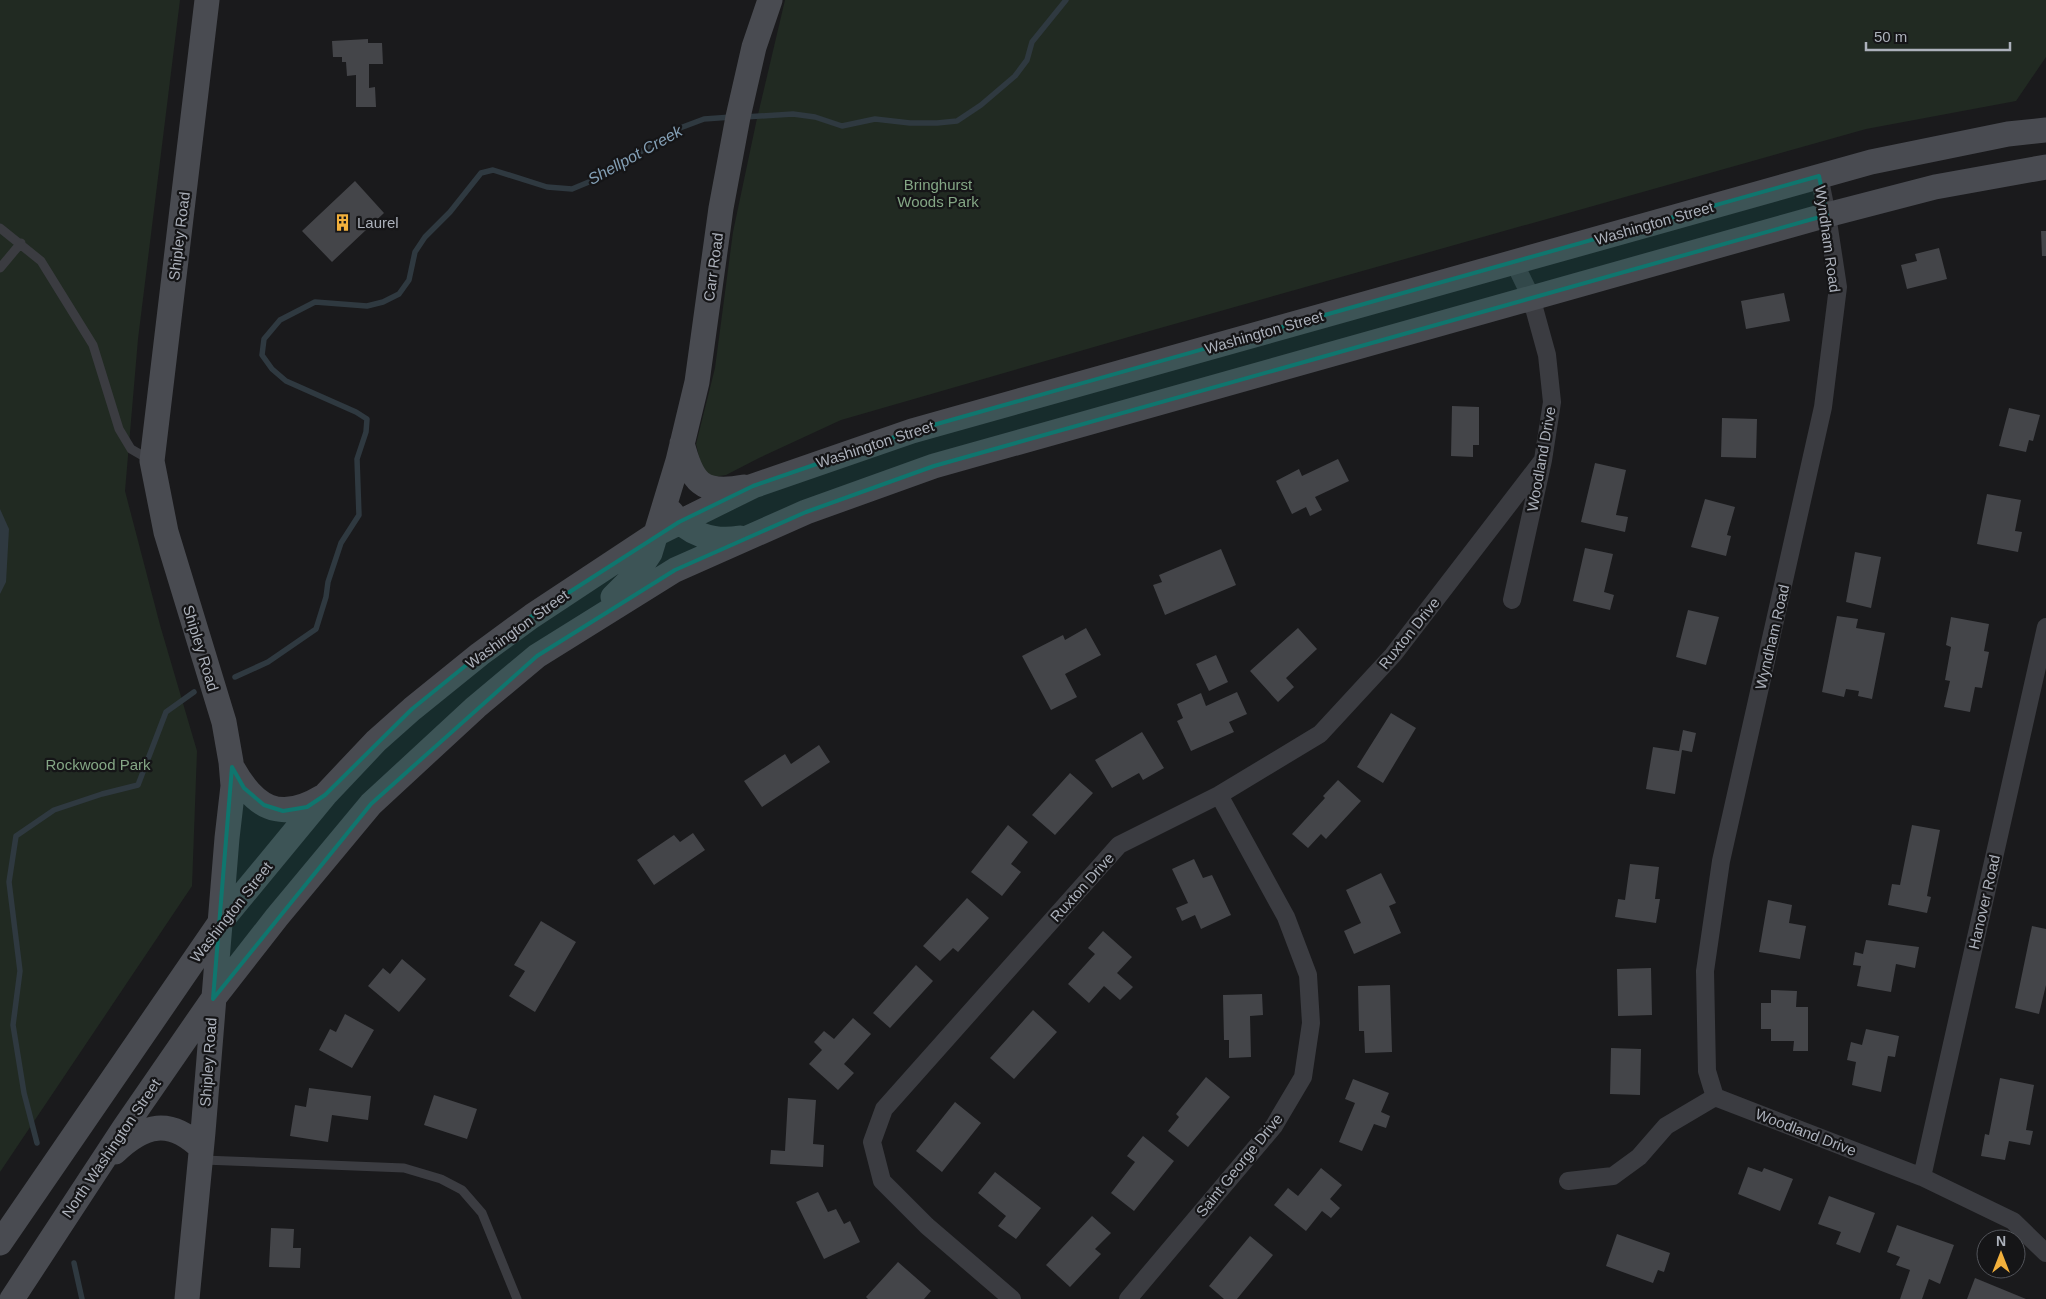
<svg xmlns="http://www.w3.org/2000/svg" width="2046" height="1299" viewBox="0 0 2046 1299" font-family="Arial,sans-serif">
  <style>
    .green { fill: #212a22 }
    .water { fill: #2f3940 }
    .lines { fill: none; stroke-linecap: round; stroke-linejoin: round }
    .stream { stroke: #2f3940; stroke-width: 5.5 }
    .building { fill: #444549 }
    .lane { stroke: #3b3c41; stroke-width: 9 }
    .street { stroke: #3b3c41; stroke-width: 18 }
    .secondary { stroke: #494b51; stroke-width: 25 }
    .marked { fill: #0f766e; fill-opacity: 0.2; stroke: #0f766e; stroke-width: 4; stroke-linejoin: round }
    .labels { text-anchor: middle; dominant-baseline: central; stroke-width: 4.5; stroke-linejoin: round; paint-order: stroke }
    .park-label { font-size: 15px; fill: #84a685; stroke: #151517 }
    .poi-label { font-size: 15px; fill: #acb1bb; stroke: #151517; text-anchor: start }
    .street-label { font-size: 15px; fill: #acb1bb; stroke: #151517 }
    .water-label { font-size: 16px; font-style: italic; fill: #84a0b6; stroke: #151517 }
  </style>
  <rect width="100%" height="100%" fill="#1a1a1c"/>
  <path class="green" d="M0 0H180L138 339 125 491 160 625 197 751 192 886 0 1172Z
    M785 0H2046V57L2016 101 1866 129 1139 334 841 420 759 458 726 475 713 477 702 469 696 444 715 368 733 232 756 123Z"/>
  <path class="water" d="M0 509 9 529 6 582 0 594Z"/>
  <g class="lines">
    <path class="stream" d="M744 117 793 114 815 117 842 126 875 119 910 123H937L957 121 981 105 1015 76 1027 60 1032 42 1066 0
      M235 677 268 662 316 629 326 597 328 582 341 543 359 515 357 459 366 432 367 419 356 412 286 381 272 369 262 355 264 339 280 320 315 302 367 306 383 302 399 294 409 280 415 252 425 237 450 212 481 173 493 170 547 187 572 189 596 179 680 128 704 119 732 117
      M37 1143 24 1093 13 1025 20 971 9 882 16 836 54 810 102 794 138 785 166 712 194 692
      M74 1263 82 1299"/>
  </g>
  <path class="building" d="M368 39V43H382L383 64H369V88L375 87 376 107H356V75L347 76 346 62H342V57H333L332 41Z
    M355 181 384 213 332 262 302 231Z
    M2041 231H2046V256H2042Z
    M1939 248 1947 279 1907 289 1901 265 1917 261 1915 254Z
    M1784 293 1790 321 1746 329 1741 301Z
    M1452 406 1479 407V445H1473V457L1451 456Z
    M2009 408 2040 415 2033 441 2029 440 2026 452 1999 446Z
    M1722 418 1757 419 1756 458 1721 457Z
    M1338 459 1349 481 1315 497 1322 510 1310 516 1306 507 1292 514 1276 481 1299 469 1302 476Z
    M1595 463 1626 470 1616 515 1628 517 1625 532 1581 522Z
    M1987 494 2021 500 2015 531 2022 532 2018 552 1977 544Z
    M1705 499 1735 507 1727 535 1731 536 1726 556 1691 547Z
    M1585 548 1613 554 1604 592 1614 595 1610 610 1573 601Z
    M1221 549 1236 585 1165 615 1153 585 1162 582 1159 575Z
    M1855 552 1881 557 1871 608 1846 602Z
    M1688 610 1719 617 1706 665 1676 657Z
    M1837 616 1858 619 1856 628 1885 633 1872 699 1858 696 1859 691 1846 689 1844 697 1822 692Z
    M1951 617 1989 624 1984 651 1989 652 1982 688 1975 687 1970 712 1944 707 1950 681 1945 680 1951 647 1946 645Z
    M1086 628 1101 655 1065 674 1077 697 1051 710 1022 656 1063 635 1065 640Z
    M1298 628 1317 649 1286 678 1294 687 1278 702 1250 671Z
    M1216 655 1228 682 1209 691 1196 664Z
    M1237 692 1247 714 1229 722 1234 732 1191 751 1177 721 1183 718 1177 704 1201 693 1206 706Z
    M1391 713 1416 728 1383 783 1357 767Z
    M1683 730 1696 733 1692 752 1682 750 1675 794 1646 789 1653 747 1679 751Z
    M1142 732 1164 768 1143 780 1139 773 1112 788 1095 760Z
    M819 745 830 762 762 807 744 781 785 754 791 764Z
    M1070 773 1093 793 1055 835 1032 815Z
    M1338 780 1361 801 1326 839 1321 834 1308 848 1292 834 1325 798 1323 796Z
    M1008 825 1028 842 1011 864 1021 872 1002 896 971 872Z
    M1912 825 1940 830 1927 896 1931 897 1927 913 1888 905 1892 884 1900 885Z
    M693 833 705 850 654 885 637 860 674 835 680 842Z
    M1194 859 1203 878 1212 875 1231 915 1201 929 1195 915 1182 921 1176 908 1188 903 1172 869Z
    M1630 864 1659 867 1655 899H1660L1656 923 1615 917 1618 899 1625 900Z
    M1381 873 1396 903 1389 906 1401 933 1354 954 1344 931 1361 923 1346 890Z
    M967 898 989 918 958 952 953 948 940 961 923 946Z
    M1768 900 1792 905 1789 923 1806 926 1800 959 1759 952Z
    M541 921 576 942 535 1012 509 996 525 971 514 965Z
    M2032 926 2046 929V985L2039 1014 2015 1008Z
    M1103 931 1132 957 1117 973 1133 987 1120 1000 1104 986 1089 1003 1068 984 1095 954 1088 948Z
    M1866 940 1919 947 1915 968 1896 964 1891 992 1857 986 1861 966 1853 965 1855 952 1863 954Z
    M402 959 426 979 399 1012 368 986 383 968 390 974Z
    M916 965 933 981 890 1028 873 1013Z
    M1651 968 1652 1015 1618 1016 1617 969Z
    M1390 985 1392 1052 1365 1053 1364 1031H1359L1358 986Z
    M1771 990 1797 991 1796 1007H1808V1051H1793L1794 1041H1771V1029H1761V1003H1771Z
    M1262 994 1263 1015 1250 1016 1251 1057 1229 1058V1040H1224L1223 995Z
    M1033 1010 1057 1032 1014 1079 990 1058Z
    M345 1014 374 1030 352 1068 319 1050 330 1029 336 1032Z
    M853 1018 871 1034 844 1064 854 1073 838 1090 809 1064 822 1050 814 1042 824 1031 834 1039Z
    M1866 1029 1899 1036 1895 1057 1888 1056 1881 1092 1852 1085 1856 1062 1847 1060 1851 1042 1862 1045Z
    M1611 1048 1641 1049 1640 1095 1610 1094Z
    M1206 1077 1230 1097 1188 1147 1168 1131 1179 1117 1176 1114Z
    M2000 1078 2034 1085 2026 1130 2033 1131 2030 1145 2009 1141 2005 1160 1981 1156 1985 1134 1989 1135Z
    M1353 1079 1389 1093 1381 1112 1390 1116 1386 1128 1374 1124 1362 1151 1339 1142 1355 1103 1345 1099Z
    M309 1088 371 1096 368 1120 332 1115 328 1142 290 1136 295 1105 306 1107Z
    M434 1095 477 1109 467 1139 424 1125Z
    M788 1098 816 1100 813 1144 824 1145 823 1167 770 1164 771 1150 785 1151Z
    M955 1102 981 1123 942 1172 916 1151Z
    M1143 1136 1174 1161 1134 1211 1111 1193 1135 1162 1127 1156Z
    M1748 1167 1762 1172 1764 1168 1793 1179 1780 1211 1738 1194Z
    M1321 1168 1342 1185 1330 1199 1340 1208 1331 1218 1322 1211 1306 1231 1274 1205 1288 1188 1298 1196Z
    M995 1172 1041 1208 1016 1239 998 1226 1006 1216 978 1193Z
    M818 1192 828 1212 836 1209 844 1224 850 1221 860 1242 824 1259 796 1202Z
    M1829 1196 1875 1213 1860 1253 1836 1244 1841 1232 1818 1224Z
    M1092 1216 1111 1233 1095 1249 1101 1254 1070 1287 1046 1265Z
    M1897 1225 1954 1245 1940 1284 1929 1279 1922 1299H1900L1910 1270 1896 1265 1900 1257 1887 1252Z
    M271 1228 294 1229 293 1248H301L300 1268 269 1267Z
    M1617 1234 1670 1253 1664 1272 1658 1270 1653 1283 1606 1266Z
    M1250 1236 1273 1255 1237 1299H1224L1209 1286Z
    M898 1262 931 1291 924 1299H868L866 1297Z
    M1975 1278 2026 1299H1967Z"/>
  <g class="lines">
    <path class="lane" d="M0 228 41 261 93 345 119 429 131 449 150 460
      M0 268 21 243
      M203 1160 404 1168 441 1179 462 1190 482 1213 517 1299"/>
    <path class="street" d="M1512 600 1543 460 1552 402 1547 355 1531 297 1514 262
      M1715 1097 1707 1071 1705 971 1721 861 1823 407 1838 287 1827 215 1819 176
      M1922 1177 2046 627
      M1568 1181 1613 1176 1639 1157 1666 1126 1715 1097 1922 1177 2013 1221 2046 1253
      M1012 1299 927 1226 882 1181 872 1142 884 1109 1119 845 1219 795 1320 734 1393 655 1543 460
      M1128 1299 1274 1126 1303 1077 1311 1023 1308 975 1286 917 1219 795"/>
    <path class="secondary" d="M682 443C692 482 701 495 744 487
      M671 512C688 534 713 543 740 538
      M613 597 636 574 650 553 678 461 697 382 721 208 738 117 754 47 770 0
      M232 767C254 807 279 823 322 797
      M115 1152C144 1124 170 1118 201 1148
      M0 1243 221 921 325 795 376 741 412 709 480 654 532 616 656 534 753 486 912 431 1871 162 2008 134 2046 130
      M12 1299 124 1128 213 999 277 917 371 804 476 707 537 656 675 570 806 512 934 466 1827 215 1935 187 2046 167
      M187 1299 203 1132 227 838 233 786 231 762 224 722 166 532 152 461 207 0"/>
  </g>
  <path class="marked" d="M1819 176 1827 215 934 466 806 512 675 570 537 656 371 804 213 999 232 767 244 788 264 805 283 811 307 807 325 795 412 709 480 654 532 616 679 522 753 486 912 431Z"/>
  <defs>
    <symbol id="building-bare" viewBox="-9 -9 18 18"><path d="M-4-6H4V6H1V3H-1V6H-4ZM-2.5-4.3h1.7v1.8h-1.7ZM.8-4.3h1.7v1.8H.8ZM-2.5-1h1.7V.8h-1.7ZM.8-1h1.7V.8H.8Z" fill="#f2b03c" stroke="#151517" stroke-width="2.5" paint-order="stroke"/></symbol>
  </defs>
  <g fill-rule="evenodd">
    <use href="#building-bare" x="330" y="210" width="25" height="25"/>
  </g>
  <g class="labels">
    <g class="park-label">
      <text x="938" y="184">Bringhurst<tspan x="938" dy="17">Woods Park</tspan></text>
      <text x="98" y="764">Rockwood Park</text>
    </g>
    <g class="poi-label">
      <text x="357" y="222">Laurel</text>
    </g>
    <g class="street-label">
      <text transform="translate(1654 223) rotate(-16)">Washington Street</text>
      <text transform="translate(179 236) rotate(-83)">Shipley Road</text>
      <text transform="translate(1828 239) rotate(82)">Wyndham Road</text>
      <text transform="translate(713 267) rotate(-82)">Carr Road</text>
      <text transform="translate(1264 332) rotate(-16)">Washington Street</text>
      <text transform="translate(875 444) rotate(-18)">Washington Street</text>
      <text transform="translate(1541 459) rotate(-80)">Woodland Drive</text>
      <text transform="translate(517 629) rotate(-36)">Washington Street</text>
      <text transform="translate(1409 633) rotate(-51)">Ruxton Drive</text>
      <text transform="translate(1772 637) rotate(-77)">Wyndham Road</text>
      <text transform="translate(201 648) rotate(73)">Shipley Road</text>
      <text transform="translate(1082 887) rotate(-48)">Ruxton Drive</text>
      <text transform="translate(1984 902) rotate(-77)">Hanover Road</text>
      <text transform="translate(231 912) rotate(-52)">Washington Street</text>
      <text transform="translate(208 1062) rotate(-86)">Shipley Road</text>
      <text transform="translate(1806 1132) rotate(21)">Woodland Drive</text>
      <text transform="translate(111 1148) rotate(-56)">North Washington Street</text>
      <text transform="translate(1239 1165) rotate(-51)">Saint George Drive</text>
    </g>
    <g class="water-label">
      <text transform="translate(635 155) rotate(-29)">Shellpot Creek</text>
    </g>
  </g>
  <g transform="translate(2001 1254)"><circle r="24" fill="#151517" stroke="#515359"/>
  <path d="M0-4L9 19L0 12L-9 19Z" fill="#f2b03c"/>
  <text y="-8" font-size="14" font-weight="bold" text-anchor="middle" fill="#acb1bb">N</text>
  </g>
  <path d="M1866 42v8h144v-8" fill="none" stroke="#acb1bb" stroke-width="2.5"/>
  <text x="1874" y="42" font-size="15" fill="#acb1bb" stroke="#151517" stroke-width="4" paint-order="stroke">50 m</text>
</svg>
